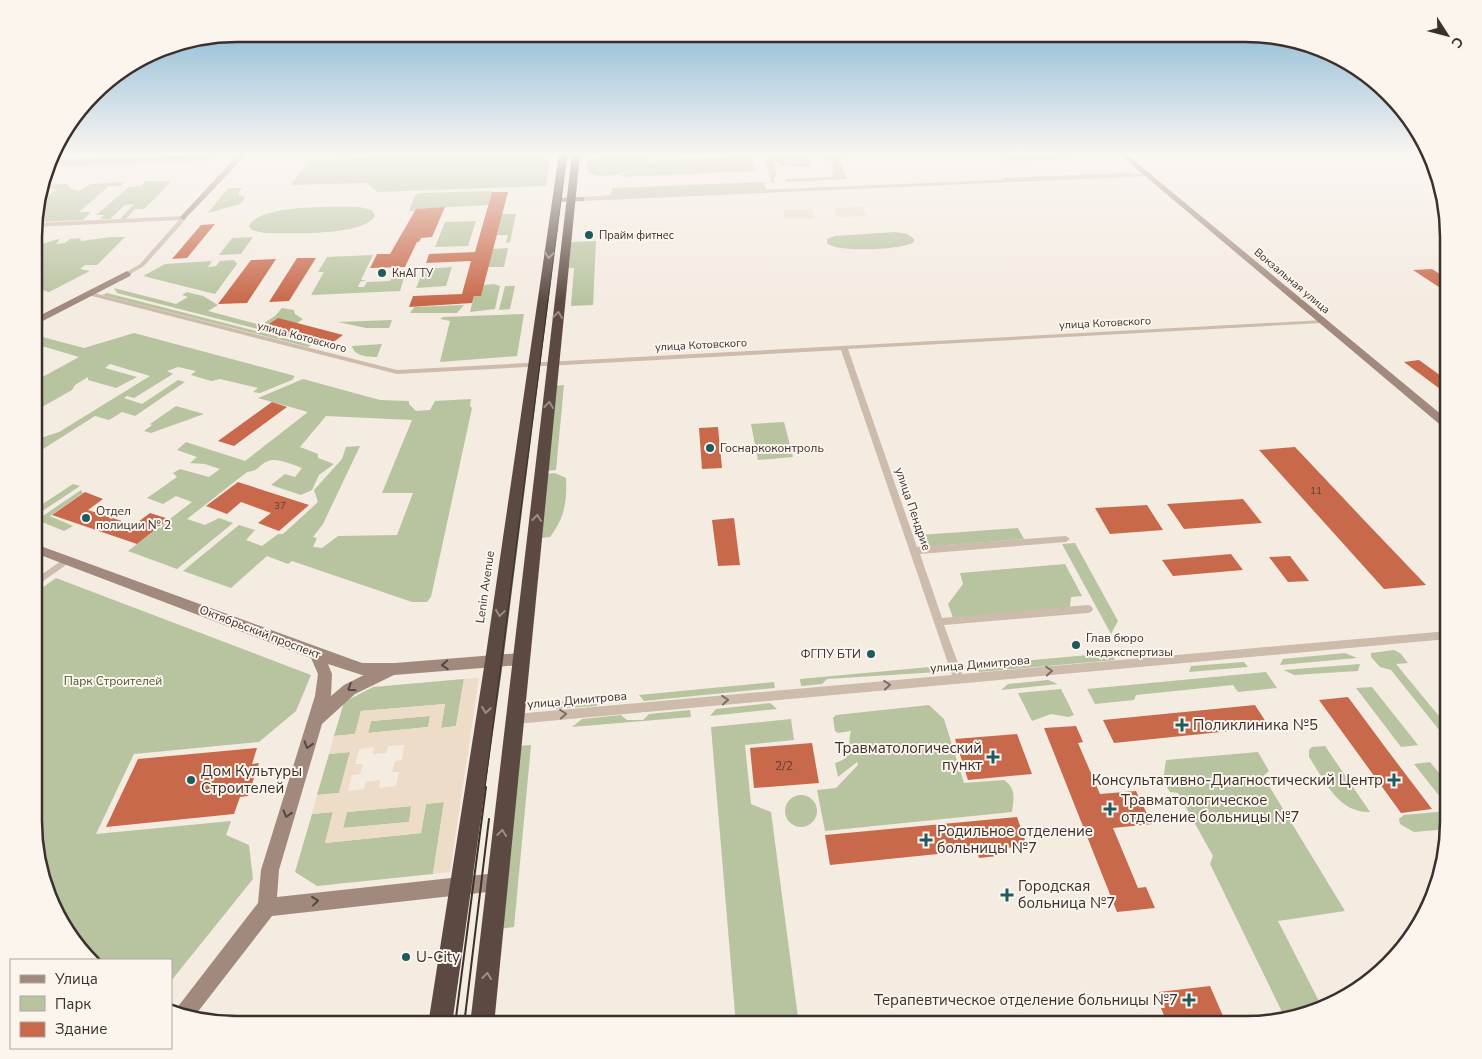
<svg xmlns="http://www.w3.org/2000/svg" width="1482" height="1059" viewBox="0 0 1482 1059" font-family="'Nunito Sans',sans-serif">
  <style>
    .green { fill: #b8c4a0 }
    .plaza { fill: #ecdcc8; fill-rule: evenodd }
    .building { fill: #c8694b }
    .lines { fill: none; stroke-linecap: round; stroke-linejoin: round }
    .street { fill: #cdbbac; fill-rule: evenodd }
    .secondary { fill: #a18a7d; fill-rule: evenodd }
    .highway { fill: #5c4a42; fill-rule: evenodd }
    .tram-far1 { stroke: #3b302b; stroke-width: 1 }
    .tram { stroke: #3b302b; stroke-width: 2 }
    .oneway { stroke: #9c8e87 }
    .oneway2 { stroke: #544640 }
    .oneway3 { stroke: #7d6f65 }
    .poi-dot { fill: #1f5a5e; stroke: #fbf5ee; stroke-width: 2 }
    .labels { text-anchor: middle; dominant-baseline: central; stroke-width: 4; stroke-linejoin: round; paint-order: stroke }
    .number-label { font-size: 10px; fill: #5e3e33 }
    .far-poi-label { font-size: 11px; fill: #3b302b; stroke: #fbf5ee; text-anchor: start }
    .far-street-label { font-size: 11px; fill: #3b302b; stroke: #fbf5ee }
    .poi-label { font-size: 12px; fill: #3b302b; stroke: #fbf5ee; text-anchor: start }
    .street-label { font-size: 12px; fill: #3b302b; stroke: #fbf5ee }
    .park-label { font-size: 12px; fill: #4a5a2e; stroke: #fbf5ee }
    .near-number-label { font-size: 12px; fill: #5e3e33 }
    .near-poi-label { font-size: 15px; fill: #3b302b; stroke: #fbf5ee; text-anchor: start }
    .rim { fill: none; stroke: #3b302b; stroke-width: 2.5 }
  </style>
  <rect width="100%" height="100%" fill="#f4ebe1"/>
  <path class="green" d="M339 154H407L257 159 260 157Z
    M451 154 550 155 546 186 377 192 367 183 291 185 310 159Z
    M606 154H649L651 161C636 169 604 183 587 171V162Z
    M808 154 814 156 810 160 812 164 809 167 780 166V163H774L777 176 774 178 775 182H772L764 159 771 155Z
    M841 154H847L849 158 839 160 847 179 787 182 786 179 833 177 831 172 834 170 832 163 823 160 827 156Z
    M849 154H1109L1113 157 1006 162 998 154 851 158Z
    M750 155 755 171 622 177 623 174 655 161Z
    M212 158 209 161 49 167 50 164Z
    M1130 173 1133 175 1004 180 1001 178Z
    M146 181H172L144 209H135L126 219H120L134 204 125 205 110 219H100L104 215H96L129 187 141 186Z
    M124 182 121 186H109L79 212H91L83 220 35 222 39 198H45L57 189H42L43 185 67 184 71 189 79 191 91 184Z
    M764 182 766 190 586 197 611 195 612 188Z
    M228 188H242L238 194 245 198 240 204 208 213Z
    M489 191 492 192 488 205 416 209 415 211H409L415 195 421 193Z
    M359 207 372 210 375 216C362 237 288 233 264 233L252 230 249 226C259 204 337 207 359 207Z
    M502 214H516L510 242 506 243 508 235H497Z
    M476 221 468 246 435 247 445 222Z
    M895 232 907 234 914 239V242C904 250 836 253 827 243V239L835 236Z
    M111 237H125L97 265H85L80 269 90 271 49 292 35 288V247C40 245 56 239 60 239L56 244 65 243 70 239 80 238 81 241Z
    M253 237 241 254 219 255 232 238Z
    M596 241 593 305 571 306 574 268H569L571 242Z
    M508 248 504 267H488L493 249Z
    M373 255 361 280H367L360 282 358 287H364L367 282 390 281 393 276 405 275 400 291 311 295 324 272H318L327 257Z
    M234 260 237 264 215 294 143 276 165 264 212 261 208 267 216 266 220 261Z
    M452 267 446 286 416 288 424 269Z
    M494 284 500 286 495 309 470 312 474 296 484 285Z
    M505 286H515L510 309 499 310Z
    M114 288 176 304 188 297 182 295 187 292 203 296 218 305 208 311 261 325 275 316 282 308 294 310 295 314 303 319 297 323 267 326 328 342 316 344 117 293Z
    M107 293 311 345 308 347 102 295Z
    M464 305 457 313H410L414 307Z
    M524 314 517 356 440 362 450 321 440 319 443 317Z
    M392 320 389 328H366L338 322Z
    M134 333 295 376 292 380 260 393 253 392 258 388 220 379 211 381 191 375 196 371 178 367 167 371 173 374 134 398 127 396 124 398 142 404 178 380 185 382 135 416 122 412 109 420 95 416 40 451 35 449V440L59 432 150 376 110 364 105 368 137 377 116 388 88 380V377L75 385 72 390 35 411V381L79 357 35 344V335L84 348Z
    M382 344 377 357C368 357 354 356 352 346Z
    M303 379 380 400 409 401V404L416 411 430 410 435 401 471 399 470 406 472 408 431 597 427 602H412L292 561 288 564 267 556 231 588 183 571 239 525 255 530 246 540 262 546 278 534H283L318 502 314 490 342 459 346 447 360 446 323 524 313 537 317 538 313 547 322 548 338 536 397 535 413 493H382L412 420 326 416 300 447 318 454V458L334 464 319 475 312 490 301 495 271 485 285 474 295 477 302 468C294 465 277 457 268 461 258 465 260 471 247 472L187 519 205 525 219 518 233 523 177 569 128 551 192 502 176 496 163 504 147 498 177 477 173 473 180 469 209 477 220 469 205 464 190 463 197 457 177 450 186 442 245 461 308 412 258 398Z
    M564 385 556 470 547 471 555 386Z
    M176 406 204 414 151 433 144 431 152 425 150 424Z
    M784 422 793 457 758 460 751 424Z
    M555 473 566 478C567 502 565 517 550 537L540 538 546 474Z
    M73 484 80 486 35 516V509Z
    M81 490 83 493 50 516 73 526 64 531 37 520Z
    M1018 528 1024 539 923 547 919 535Z
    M1075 543 1118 621 1111 634 1062 544Z
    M1065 564 1082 596 1071 597 1070 608 953 618 948 604 963 584 960 573Z
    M56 578 311 675 296 711 259 742 134 754 96 834 231 821 226 835 249 845 253 879 171 981V960H93L61 923 35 848V593Z
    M1394 650 1400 653 1408 663 1396 664 1448 727V741L1391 670 1380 667 1371 657V653Z
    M1111 653 1115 660 979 672 976 665Z
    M1345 653 1357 658 1280 665 1283 659Z
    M1244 662 1248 667 1189 672 1191 666Z
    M1360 664 1358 671 1294 675 1284 670Z
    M941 666 938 672 827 679 822 684 801 686 800 679Z
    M1266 672 1277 688 1238 692 1233 685 1136 695 1134 700 1095 704 1087 689Z
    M464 679 456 726 441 728 445 704 361 711 355 734 334 736 344 702 373 687Z
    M1048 680 1058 684 1001 690 1008 684Z
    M774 682 775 688 644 701 639 695Z
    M1372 687 1418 745 1401 747 1356 688Z
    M1061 689 1074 715 1068 717 1051 714 1032 721 1018 693Z
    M602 699 596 706 554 709 555 702Z
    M770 703 777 709 710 716 716 709Z
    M929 705 944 719 964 783 1004 780C1016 788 1014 798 1012 812L825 831 817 790 836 788 858 765 857 762 838 777 835 763C857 756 846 747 851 731L838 733 835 731 833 718 836 715Z
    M690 710 691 717 572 727 582 719 621 715 627 720H643L649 714Z
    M430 716 428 727 368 733 371 721Z
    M791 719 794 740 745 745 751 804 771 812 799 1025H736L711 727Z
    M531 745 514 927 499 929 518 746Z
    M1325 746 1370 812C1338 813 1325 781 1309 757V750L1312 747Z
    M350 752 339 793 317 795 329 754Z
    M1258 752 1269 771 1263 776 1345 911 1278 921 1322 1007 1284 1016 1210 864 1213 856 1178 793 1170 792 1163 781 1166 760Z
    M1430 762 1448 784V807L1414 764Z
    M785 811a16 16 0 1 1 32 0a16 16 0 1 1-32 0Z
    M444 802 433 874 317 886 295 872 312 814 333 812 325 843 421 833 426 804Z
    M412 806 409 822 343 828 347 812Z
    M1448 811V829L1414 832 1400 824 1399 819 1404 815Z"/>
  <path class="plaza" d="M862 207 866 216 837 217 834 208Z
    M811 209 815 218 785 219 783 210Z
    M479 678 450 872 433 874 444 802 426 804 421 833 325 843 333 812 312 814 317 795 339 793 350 752 329 754 334 736 355 734 361 711 445 704 441 728 456 726 464 679ZM430 716 428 727 368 733 371 721ZM404 745 402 760 395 761 392 772H399L396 786 379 788 380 780 366 782 364 789 348 791 352 775 360 774 363 764H355L359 749 374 747 373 754 386 753 388 746ZM411 806 409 822 343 828 347 812Z"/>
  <path class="building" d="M492 192H508L481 296H474L472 303 409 307 413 296 462 294 471 261 426 263 429 254 475 252Z
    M445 207 432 237 421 238 419 242H417L405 267 370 268 377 254H390L416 209Z
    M215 224 187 258 172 259 201 225Z
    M297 258H316L289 301 269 302Z
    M276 259 247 303 218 304 251 260Z
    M1432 269 1448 279V293L1413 270Z
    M278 318 297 323 343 335 332 343 266 326Z
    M1419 360 1448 381V395L1404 362Z
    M272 402 287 407 234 446 218 441Z
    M718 427 722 468 702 469 699 428Z
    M1295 447 1363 519 1426 585 1384 589 1259 450Z
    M238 482 309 505 279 531 258 523 271 513 241 502 227 514 206 506Z
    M85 492 103 499 88 510 134 525 150 513 169 519 137 544 52 515Z
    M1243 499 1262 523 1184 529 1167 504Z
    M1147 505 1163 530 1110 534 1095 508Z
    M734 518 740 565 718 566 712 520Z
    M1231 554 1243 570 1173 576 1162 560Z
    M1290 556 1309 581 1288 582 1269 557Z
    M1348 697 1388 751 1432 809 1401 813 1319 700Z
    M1255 705 1266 722 1257 723 1260 728 1114 743 1103 720Z
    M1076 726 1083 742 1078 743 1100 794 1136 791 1152 824 1113 828 1138 888 1146 887 1155 908 1117 912 1044 728Z
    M1017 734 1032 774 968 780 955 739Z
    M812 743 819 783 754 788 750 748Z
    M257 748 252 764 259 763 248 796 240 797 234 814 106 827 138 759Z
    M1017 817 1027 846 996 849 998 856 979 858 977 850 830 865 825 835Z
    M1210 986 1223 1016 1192 1019 1194 1025H1168L1161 1008H1165L1159 992Z"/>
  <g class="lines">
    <path class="street" d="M1148 174 1150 175V176L581 201 578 199 581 197Z
      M184 216 186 217V219L144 266 127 276 124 274 125 273 140 264 179 220 35 227V223Z
      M90 292 397 370 1324 320 1325 321 1322 323 848 349 917 547 1066 536 1070 539 1066 542 920 554 942 618 1088 605 1091 606 1093 609 1091 612 1088 613 944 625 962 674 1448 631V639L515 724 511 722 510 719 511 716 515 714 952 675 841 350 397 374 88 295 87 294Z
      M67 557 70 558 72 560 70 562 35 587V579Z"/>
    <path class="secondary" d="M234 154H282L279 156 244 157 184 220 180 218 181 216 236 157 50 164 51 160Z
      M1119 154H1126L1448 420V429L1444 428Z
      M581 197H584V201L556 202 552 200 556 198Z
      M127 271 131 274 130 276 35 325V318Z
      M35 544 362 663H395L521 653 526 655 528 659 526 663 521 665 394 675 355 694 322 724 279 870 277 897 497 873 503 876 506 882 503 888 497 891 272 916 193 1018 173 1013 258 903 261 870 315 696 318 674 311 658 35 553ZM328 664 362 675H364L344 685 331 696 332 674Z"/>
    <path class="highway" d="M559 154H567L503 661 452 1025H428L485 661Z
      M572 154H580L494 1025H470Z"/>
    <path class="tram-far1" d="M485 788 567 154"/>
    <path class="tram" d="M455 1025 486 787
      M464 1025 489 819"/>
  </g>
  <defs><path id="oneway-chevron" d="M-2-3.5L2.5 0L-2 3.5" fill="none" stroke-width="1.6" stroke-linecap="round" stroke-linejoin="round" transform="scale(1.25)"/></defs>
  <g class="oneway">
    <use href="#oneway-chevron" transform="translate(549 255) rotate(98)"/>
    <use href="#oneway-chevron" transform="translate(558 315) rotate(-84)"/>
    <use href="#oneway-chevron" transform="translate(549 405) rotate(-84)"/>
    <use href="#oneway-chevron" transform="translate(537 518) rotate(-84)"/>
    <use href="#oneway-chevron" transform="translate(500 613) rotate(98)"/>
    <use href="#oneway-chevron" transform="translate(486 710) rotate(99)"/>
    <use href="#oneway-chevron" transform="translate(502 833) rotate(-84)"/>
    <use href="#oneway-chevron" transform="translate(487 976) rotate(-84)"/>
  </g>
  <g class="oneway2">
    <use href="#oneway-chevron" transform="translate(445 665) rotate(176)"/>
    <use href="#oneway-chevron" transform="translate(351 688) rotate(147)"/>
    <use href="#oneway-chevron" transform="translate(308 745) rotate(107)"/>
    <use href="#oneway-chevron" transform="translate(287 814) rotate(107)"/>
    <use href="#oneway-chevron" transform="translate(315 901) rotate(-6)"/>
  </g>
  <g class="oneway3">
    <use href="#oneway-chevron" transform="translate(1049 671) rotate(-5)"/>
    <use href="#oneway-chevron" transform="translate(887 685) rotate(-5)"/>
    <use href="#oneway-chevron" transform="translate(725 700) rotate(-5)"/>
    <use href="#oneway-chevron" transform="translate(563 714) rotate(-5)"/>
  </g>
  <linearGradient id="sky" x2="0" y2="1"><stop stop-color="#7eb2d2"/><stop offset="0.51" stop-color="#faf6f2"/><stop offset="1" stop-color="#faf6f2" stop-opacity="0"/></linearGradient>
  <rect width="1482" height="302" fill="url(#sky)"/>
  <g class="poi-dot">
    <circle cx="589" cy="235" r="5"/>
    <circle cx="382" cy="273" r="5"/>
    <circle cx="710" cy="448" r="5"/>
    <circle cx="86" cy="518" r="5"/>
    <circle cx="1076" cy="645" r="5"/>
    <circle cx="871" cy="654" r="5"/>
    <path d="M1179.5 717.5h5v5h5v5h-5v5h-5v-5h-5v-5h5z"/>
    <path d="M990.5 749.5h5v5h5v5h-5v5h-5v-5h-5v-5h5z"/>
    <circle cx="191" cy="780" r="5"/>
    <path d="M1391.5 772.5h5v5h5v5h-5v5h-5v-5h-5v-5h5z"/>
    <path d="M1107.5 801.5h5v5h5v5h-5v5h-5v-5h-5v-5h5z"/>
    <path d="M923.5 832.5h5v5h5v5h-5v5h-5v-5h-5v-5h5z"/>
    <path d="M1004.5 887.5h5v5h5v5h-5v5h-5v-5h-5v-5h5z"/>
    <circle cx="406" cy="957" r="5"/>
    <path d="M1186.5 992.5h5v5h5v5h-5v5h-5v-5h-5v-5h5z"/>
  </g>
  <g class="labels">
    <g class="number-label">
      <text x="1316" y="491">11</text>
      <text x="280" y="506">37</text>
    </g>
    <g class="far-poi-label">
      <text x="599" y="235">Прайм фитнес</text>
      <text x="392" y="273">КнАГТУ</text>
    </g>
    <g class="far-street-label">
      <text transform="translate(1292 281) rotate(40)">Вокзальная улица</text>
      <text transform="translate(1105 323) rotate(-3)">улица Котовского</text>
      <text transform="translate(302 337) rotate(15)">улица Котовского</text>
      <text transform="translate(701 345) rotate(-3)">улица Котовского</text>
    </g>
    <g class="poi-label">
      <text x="720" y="448">Госнаркоконтроль</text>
      <text x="96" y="511">Отдел<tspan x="96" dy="14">полиции № 2</tspan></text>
      <text x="1086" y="638">Глав бюро<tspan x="1086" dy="14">медэкспертизы</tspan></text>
      <text x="861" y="654" text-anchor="end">ФГПУ БТИ</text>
    </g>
    <g class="street-label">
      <text transform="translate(913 509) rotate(71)">улица Пендрие</text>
      <text transform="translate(485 587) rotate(-82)">Lenin Avenue</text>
      <text transform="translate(260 632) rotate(21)">Октябрьский проспект</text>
      <text transform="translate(980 664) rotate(-5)">улица Димитрова</text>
      <text transform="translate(577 700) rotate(-5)">улица Димитрова</text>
    </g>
    <g class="park-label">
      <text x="113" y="681">Парк Строителей</text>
    </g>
    <g class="near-number-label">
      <text x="784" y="766">2/2</text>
    </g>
    <g class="near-poi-label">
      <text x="1193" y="725">Поликлиника №5</text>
      <text x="982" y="748" text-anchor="end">Травматологический<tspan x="982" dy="17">пункт</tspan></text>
      <text x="201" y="771">Дом Культуры<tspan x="201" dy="17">Строителей</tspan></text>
      <text x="1383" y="780" text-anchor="end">Консультативно-Диагностический Центр</text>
      <text x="1121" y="800">Травматологическое<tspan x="1121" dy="17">отделение больницы №7</tspan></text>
      <text x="937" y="831">Родильное отделение<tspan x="937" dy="17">больницы №7</tspan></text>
      <text x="1018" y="886">Городская<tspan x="1018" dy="17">больница №7</tspan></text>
      <text x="416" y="957">U-City</text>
      <text x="1178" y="1000" text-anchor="end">Терапевтическое отделение больницы №7</text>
    </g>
  </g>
  <path d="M0 0H1482V1059H0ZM237 42H1245A195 195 0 0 1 1440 237V821A195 195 0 0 1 1245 1016H237A195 195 0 0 1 42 821V237A195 195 0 0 1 237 42Z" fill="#fbf5ee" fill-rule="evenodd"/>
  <path class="rim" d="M237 42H1245A195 195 0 0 1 1440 237V821A195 195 0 0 1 1245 1016H237A195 195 0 0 1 42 821V237A195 195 0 0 1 237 42Z"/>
  <rect x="10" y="959" width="162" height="90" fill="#fbf5ee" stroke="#aea6a0"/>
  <rect x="20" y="975" width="25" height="8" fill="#a18a7d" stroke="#aea6a0"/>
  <text x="55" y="984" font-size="15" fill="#3b302b">Улица</text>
  <rect x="20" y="996" width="25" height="15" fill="#b8c4a0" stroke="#aea6a0"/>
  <text x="55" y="1009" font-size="15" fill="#3b302b">Парк</text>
  <rect x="20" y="1022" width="25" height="15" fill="#c8694b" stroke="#aea6a0"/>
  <text x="55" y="1034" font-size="15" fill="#3b302b">Здание</text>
  <g transform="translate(1447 35) rotate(126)" stroke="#fbf5ee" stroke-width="4" paint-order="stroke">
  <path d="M0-4L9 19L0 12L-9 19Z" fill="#3b302b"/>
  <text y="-8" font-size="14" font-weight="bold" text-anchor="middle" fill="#3b302b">С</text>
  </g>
</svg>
